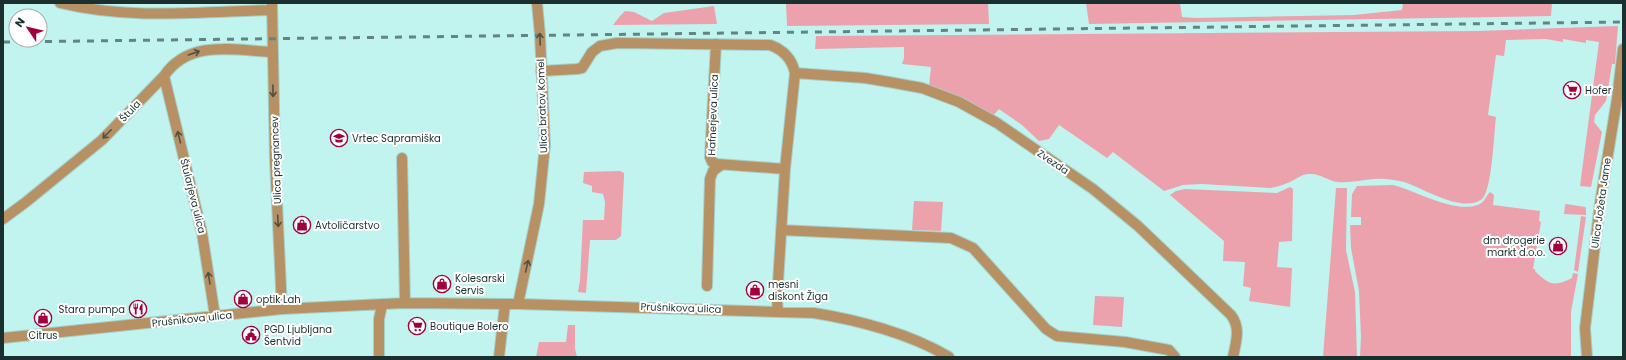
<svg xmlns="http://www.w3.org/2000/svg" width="1626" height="360" viewBox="0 0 1626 360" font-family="Poppins,sans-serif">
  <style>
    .green { fill: #eca2ac }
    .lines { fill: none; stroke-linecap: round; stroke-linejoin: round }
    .minor-casing { stroke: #a3d0cc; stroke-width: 12 }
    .tertiary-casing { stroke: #a3d0cc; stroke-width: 12 }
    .minor { stroke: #b79063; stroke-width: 10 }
    .tertiary { stroke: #b79063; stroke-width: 10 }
    .rail { stroke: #638482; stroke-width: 3; stroke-dasharray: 7 7; stroke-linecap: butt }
    .oneway { stroke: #525141 }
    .labels { text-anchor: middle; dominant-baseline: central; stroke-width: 4; stroke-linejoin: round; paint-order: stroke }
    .poi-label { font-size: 10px; fill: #1b2f2e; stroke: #fff; text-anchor: start }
    .street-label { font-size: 10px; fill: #1b2f2e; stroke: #fff }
  </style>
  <rect width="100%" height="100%" fill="#c1f3ef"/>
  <path class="green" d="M786 3H988L989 24 787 26Z
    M1086 3H1180L1182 17 1195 18 1354 15 1402 10 1403 3H1552L1551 16 1089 24Z
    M714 6 717 24 613 25 620 16 625 11 634 12 652 21 664 13Z
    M1618 26 1615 64H1612L1606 101 1595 115 1594 122 1602 132 1591 187 1580 186 1599 42 1586 40V43L1563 39V42L1546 39 1506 40 1504 56 1496 55 1488 115 1496 117C1494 132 1492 191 1482 199 1463 214 1423 188 1404 182 1395 180 1384 178 1374 179 1362 180 1350 183 1338 182 1328 181 1320 173 1309 174 1302 174 1296 179 1290 182 1283 185 1277 187 1270 188L1202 184 1183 185 1164 191 1113 152 1107 158 1059 125 1049 139 1039 141 1022 125 999 109 993 116 970 102 929 86 931 67 902 64 904 58V47L815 49 816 36 1478 31Z
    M620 171 624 173V176L621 236 616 240H590L586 293 578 292 580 280 583 220H604L605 202 603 194 592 192V186L583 183 584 172Z
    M1393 185C1417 191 1456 215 1480 204 1485 201 1486 196 1490 192L1494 195 1493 205 1540 211 1539 221 1541 222 1533 269H1535V271C1549 285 1554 287 1572 278L1573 273 1578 274 1571 312V357H1360L1361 337 1359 291 1351 248 1350 225H1361V217H1351L1352 194 1357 186Z
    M1290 187 1293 189 1292 241 1279 242 1277 267 1292 268 1290 307 1249 301 1251 288 1243 286 1245 262 1223 261 1224 241 1170 195 1176 191 1185 189 1277 193Z
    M1336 188H1347L1346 250 1355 292 1357 357H1323Z
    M914 201 943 202 941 231 912 230Z
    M1566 204 1585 207 1586 208V215L1564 214 1565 205Z
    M1581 216 1586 217 1578 272 1574 270Z
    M1095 296 1124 297 1122 327 1093 325Z
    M568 325H575V349L577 357H536L539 342H566Z"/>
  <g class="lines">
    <defs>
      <path id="minor" d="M60 3C129 20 201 12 271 10
        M272 3 275 160 282 309
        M716 44 710 157 712 162 717 164 785 169
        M541 71 577 69 582 68 592 52 600 46 617 43 770 45C784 50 792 59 795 73L785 169 777 299 778 312
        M795 73 865 78 889 82 922 88 959 102 997 123 1093 189 1138 226 1231 315C1241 328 1236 342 1233 357
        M164 76 202 233 215 316
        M402 158 405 303
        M3 219 26 202 102 140 164 76C189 39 234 50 272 52
        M781 230 951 238 973 248 1046 329 1057 336 1125 342 1169 350 1175 357
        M707 286 710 179 713 171 721 165
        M518 304 539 204 545 145 540 35 537 3
        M3 338 282 309 405 303 518 304 814 313C858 320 911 334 949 357
        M379 357V319L382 305
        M499 357 505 304"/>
      <path id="tertiary" d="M1587 357 1585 328 1591 279 1600 203 1617 99 1623 49"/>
    </defs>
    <use href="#minor" class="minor-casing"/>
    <use href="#tertiary" class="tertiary-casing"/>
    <use href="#minor" class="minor"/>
    <use href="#tertiary" class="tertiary"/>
    <path class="rail" d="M3 42 1623 22"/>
  </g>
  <defs><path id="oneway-shaft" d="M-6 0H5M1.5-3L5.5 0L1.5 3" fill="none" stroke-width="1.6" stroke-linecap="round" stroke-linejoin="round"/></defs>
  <g class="oneway">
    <use href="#oneway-shaft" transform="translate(540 39) rotate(-92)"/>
    <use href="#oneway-shaft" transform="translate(194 53) rotate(-19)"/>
    <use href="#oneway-shaft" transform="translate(273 91) rotate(89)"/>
    <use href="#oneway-shaft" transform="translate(107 134) rotate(135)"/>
    <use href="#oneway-shaft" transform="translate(179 137) rotate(-104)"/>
    <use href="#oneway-shaft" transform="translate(278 221) rotate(87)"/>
    <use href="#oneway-shaft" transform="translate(527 266) rotate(-77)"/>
    <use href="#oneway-shaft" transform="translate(209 278) rotate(-99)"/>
  </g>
  <defs>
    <symbol id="supermarket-ring" viewBox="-11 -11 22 22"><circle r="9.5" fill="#fff" stroke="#a0003d" stroke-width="1.5"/><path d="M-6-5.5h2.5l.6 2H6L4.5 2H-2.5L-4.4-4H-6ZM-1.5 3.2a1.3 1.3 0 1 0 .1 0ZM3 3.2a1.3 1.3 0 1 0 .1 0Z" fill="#a0003d"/></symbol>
    <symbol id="school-ring" viewBox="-11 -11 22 22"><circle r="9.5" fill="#fff" stroke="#a0003d" stroke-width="1.5"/><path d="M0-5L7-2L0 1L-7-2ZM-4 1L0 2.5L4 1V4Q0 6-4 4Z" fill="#a0003d"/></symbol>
    <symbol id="shop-ring" viewBox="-11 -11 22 22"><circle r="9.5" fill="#fff" stroke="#a0003d" stroke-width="1.5"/><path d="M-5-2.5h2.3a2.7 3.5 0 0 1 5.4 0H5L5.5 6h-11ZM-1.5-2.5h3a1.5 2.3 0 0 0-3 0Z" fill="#a0003d"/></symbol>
    <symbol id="restaurant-ring" viewBox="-11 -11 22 22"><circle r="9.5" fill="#fff" stroke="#a0003d" stroke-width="1.5"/><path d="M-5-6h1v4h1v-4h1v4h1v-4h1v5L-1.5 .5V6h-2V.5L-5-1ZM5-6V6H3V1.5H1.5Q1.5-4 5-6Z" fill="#a0003d"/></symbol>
    <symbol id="civic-ring" viewBox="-11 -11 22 22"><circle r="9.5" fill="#fff" stroke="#a0003d" stroke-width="1.5"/><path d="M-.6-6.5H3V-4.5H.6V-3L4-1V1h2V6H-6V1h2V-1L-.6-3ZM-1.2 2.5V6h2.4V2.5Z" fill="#a0003d"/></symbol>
  </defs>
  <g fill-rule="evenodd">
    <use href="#supermarket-ring" x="1562" y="80" width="20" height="20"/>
    <use href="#school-ring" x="329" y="128" width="20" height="20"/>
    <use href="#shop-ring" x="292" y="215" width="20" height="20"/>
    <use href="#shop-ring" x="1548" y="236" width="20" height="20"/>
    <use href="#shop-ring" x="432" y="274" width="20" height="20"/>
    <use href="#shop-ring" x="745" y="280" width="20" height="20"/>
    <use href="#shop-ring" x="233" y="289" width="20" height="20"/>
    <use href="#restaurant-ring" x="128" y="299" width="20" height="20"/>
    <use href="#shop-ring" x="33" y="308" width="20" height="20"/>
    <use href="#supermarket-ring" x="407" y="316" width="20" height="20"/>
    <use href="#civic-ring" x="241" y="325" width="20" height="20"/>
  </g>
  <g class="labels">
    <g class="poi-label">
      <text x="1585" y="90">Hofer</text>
      <text x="352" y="138">Vrtec Sapramiška</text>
      <text x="315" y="225">Avtoličarstvo</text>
      <text x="1545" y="240" text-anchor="end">dm drogerie<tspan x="1545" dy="12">markt d.o.o.</tspan></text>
      <text x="455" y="278">Kolesarski<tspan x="455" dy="12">Servis</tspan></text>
      <text x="768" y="284">mesni<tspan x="768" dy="12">diskont Žiga</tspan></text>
      <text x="256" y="299">optik Lah</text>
      <text x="125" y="309" text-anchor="end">Stara pumpa</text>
      <text x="430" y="326">Boutique Bolero</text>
      <text x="264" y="329">PGD Ljubljana<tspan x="264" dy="12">Šentvid</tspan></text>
      <text x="43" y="335" text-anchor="middle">Citrus</text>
    </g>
    <g class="street-label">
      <text transform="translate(542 106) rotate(-92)">Ulica bratov Komel</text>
      <text transform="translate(130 111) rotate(-46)">Štula</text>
      <text transform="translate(713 115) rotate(-88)">Hafnerjeva ulica</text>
      <text transform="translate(276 160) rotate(-92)">Ulica pregnancev</text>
      <text transform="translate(1053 162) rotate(34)">Zvezda</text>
      <text transform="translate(193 196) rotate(76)">Štularjeva ulica</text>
      <text transform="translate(1601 203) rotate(-82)">Ulica Jožeta Jame</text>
      <text transform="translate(681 308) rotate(2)">Prušnikova ulica</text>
      <text transform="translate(192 319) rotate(-6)">Prušnikova ulica</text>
    </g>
  </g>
  <rect width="1626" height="360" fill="none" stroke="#1b2f2e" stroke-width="8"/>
  <g transform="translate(28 28) rotate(305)"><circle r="19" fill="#ffffff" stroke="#a4acab"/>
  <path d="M0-3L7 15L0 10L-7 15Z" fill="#a0003d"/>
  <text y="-6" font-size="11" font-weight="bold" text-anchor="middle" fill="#1b2f2e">N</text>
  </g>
</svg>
